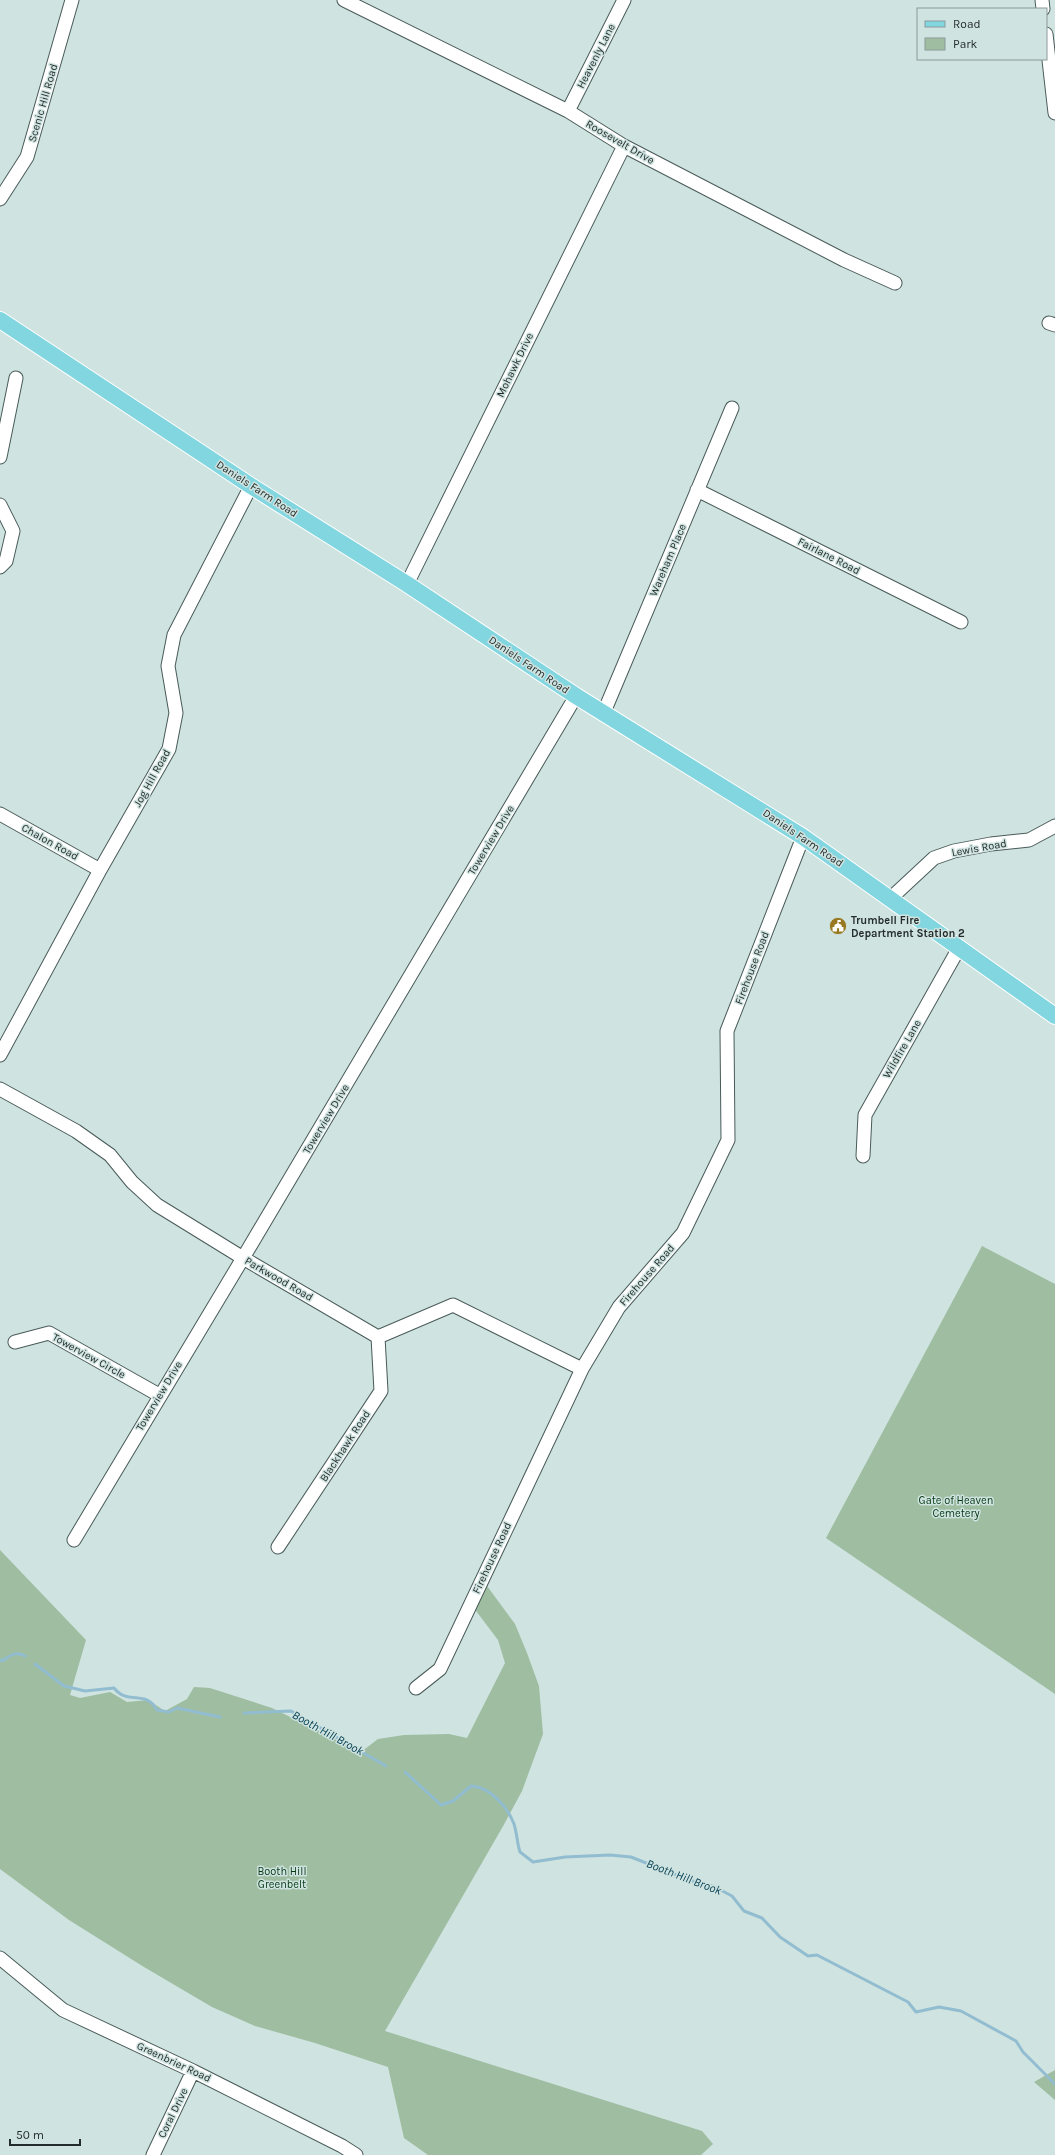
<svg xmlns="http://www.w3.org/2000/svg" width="1055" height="2155" viewBox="0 0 1055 2155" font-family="Karla,sans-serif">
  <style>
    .green { fill: #9ebda1 }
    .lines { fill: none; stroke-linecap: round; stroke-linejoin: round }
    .stream { stroke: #92bdd0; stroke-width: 3 }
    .minor-casing { stroke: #495b59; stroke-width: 15 }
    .major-casing { stroke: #fff; stroke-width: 18 }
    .minor { stroke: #fff; stroke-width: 13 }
    .major { stroke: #82d6e0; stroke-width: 16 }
    .labels { text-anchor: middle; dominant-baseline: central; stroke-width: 3; stroke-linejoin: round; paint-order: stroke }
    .street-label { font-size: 11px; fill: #242c2b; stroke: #cfe3e0 }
    .poi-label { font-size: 11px; font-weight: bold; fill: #242c2b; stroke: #cfe3e0; text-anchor: start }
    .park-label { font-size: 11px; fill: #063913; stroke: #cfe3e0 }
    .water-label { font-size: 12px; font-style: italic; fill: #003e52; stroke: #cfe3e0 }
  </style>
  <rect width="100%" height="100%" fill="#cfe3e0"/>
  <path class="green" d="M982 1246 1055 1284V1694L826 1538Z
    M0 1550 86 1640 70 1695 80 1698 110 1692 127 1702 148 1700 165 1711 187 1699 194 1687 210 1688 272 1708 361 1752 378 1739 404 1735 449 1734 467 1738 505 1663 498 1640 467 1599 479 1575 515 1624 527 1653 539 1686 543 1734 522 1791 502 1828 385 2031 702 2131 713 2144 701 2155H428L404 2138 388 2067 315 2043 255 2026 212 2007 144 1967 69 1920 0 1869Z
    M1055 2070V2100L1034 2082Z"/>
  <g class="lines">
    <path class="stream" d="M0 1660 2 1661C11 1655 15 1651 25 1656
      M35 1664 64 1686 85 1691 114 1688C128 1706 146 1689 157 1710L169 1712 177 1708 220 1717
      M244 1713 291 1711 386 1766
      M405 1772 441 1805 453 1801 471 1786C490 1787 507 1806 514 1824 517 1833 517 1843 520 1852L533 1862 565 1857 610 1855 631 1857 689 1880 715 1887 732 1896 744 1911 762 1918 780 1937 808 1956 817 1955 908 2002 916 2012 939 2007 961 2011 1016 2041 1023 2052 1055 2084"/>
    <defs>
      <path id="minor" d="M344 0 568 111 624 146 844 260 895 283
        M1042 0 1043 9
        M1046 34 1055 113
        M568 111 624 0
        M0 199 27 157 72 0
        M1049 323 1055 325
        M0 457 16 378
        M697 490 961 622
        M0 505 13 531 6 561 0 567
        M407 584 624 146
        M604 712 732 408
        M0 814 100 870
        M891 898 934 858 954 851 991 844 1029 840 1055 826
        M0 1055 100 870 169 749 176 713 168 666 174 635 251 486
        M0 1089 76 1131 110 1155 132 1182 157 1205 243 1258 378 1337
        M863 1156 865 1115 959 948
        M378 1337 453 1305 582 1369
        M15 1342 49 1333 159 1395
        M74 1540 243 1258 576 696
        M278 1547 381 1391 378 1337
        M416 1688 440 1669 582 1369 619 1307 683 1233 728 1140 727 1031 803 837
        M0 1958 63 2010 193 2071 342 2146 356 2155
        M153 2155 193 2071"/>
      <path id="major" d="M0 320 251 486 407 584 576 696 803 837 1055 1016"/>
    </defs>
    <use href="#minor" class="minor-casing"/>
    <use href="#major" class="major-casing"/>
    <use href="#minor" class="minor"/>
    <use href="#major" class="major"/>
  </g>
  <defs>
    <symbol id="civic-disc" viewBox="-11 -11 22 22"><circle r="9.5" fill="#987922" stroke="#cfe3e0"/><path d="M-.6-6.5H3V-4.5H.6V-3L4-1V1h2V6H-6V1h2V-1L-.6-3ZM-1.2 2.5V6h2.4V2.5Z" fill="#fff"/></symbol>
  </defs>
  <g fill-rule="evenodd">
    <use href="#civic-disc" x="828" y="916" width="20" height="20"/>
  </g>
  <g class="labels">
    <g class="street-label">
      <text transform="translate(596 56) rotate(-63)">Heavenly Lane</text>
      <text transform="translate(43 103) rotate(-74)">Scenic Hill Road</text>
      <text transform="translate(620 142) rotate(30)">Roosevelt Drive</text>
      <text transform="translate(515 365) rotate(-64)">Mohawk Drive</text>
      <text transform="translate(257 489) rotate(33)">Daniels Farm Road</text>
      <text transform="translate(829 556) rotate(27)">Fairlane Road</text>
      <text transform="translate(668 560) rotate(-67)">Wareham Place</text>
      <text transform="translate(529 665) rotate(34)">Daniels Farm Road</text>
      <text transform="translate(152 778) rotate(-61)">Jog Hill Road</text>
      <text transform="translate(803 838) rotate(34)">Daniels Farm Road</text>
      <text transform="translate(491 840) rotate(-59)">Towerview Drive</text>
      <text transform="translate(50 842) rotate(29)">Chalon Road</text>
      <text transform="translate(979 848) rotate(-10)">Lewis Road</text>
      <text transform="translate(752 968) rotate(-69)">Firehouse Road</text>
      <text transform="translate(902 1049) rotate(-60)">Wildfire Lane</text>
      <text transform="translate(326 1119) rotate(-59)">Towerview Drive</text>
      <text transform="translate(647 1275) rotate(-49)">Firehouse Road</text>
      <text transform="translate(279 1279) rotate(30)">Parkwood Road</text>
      <text transform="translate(89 1356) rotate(29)">Towerview Circle</text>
      <text transform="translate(159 1396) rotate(-59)">Towerview Drive</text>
      <text transform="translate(345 1446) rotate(-57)">Blackhawk Road</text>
      <text transform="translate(492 1558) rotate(-65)">Firehouse Road</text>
      <text transform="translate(174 2062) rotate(25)">Greenbrier Road</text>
      <text transform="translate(173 2113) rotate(-64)">Coral Drive</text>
    </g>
    <g class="poi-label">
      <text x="851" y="920">Trumbell Fire<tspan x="851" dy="13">Department Station 2</tspan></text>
    </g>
    <g class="park-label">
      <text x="956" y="1500">Gate of Heaven<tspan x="956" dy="13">Cemetery</tspan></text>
      <text x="282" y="1871">Booth Hill<tspan x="282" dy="13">Greenbelt</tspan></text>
    </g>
    <g class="water-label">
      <text transform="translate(328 1733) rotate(29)">Booth Hill Brook</text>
      <text transform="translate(684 1877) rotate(21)">Booth Hill Brook</text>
    </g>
  </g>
  <rect x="917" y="8" width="130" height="52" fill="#cfe3e0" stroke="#8b9a98"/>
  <rect x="925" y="21" width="20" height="6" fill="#82d6e0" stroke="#8b9a98"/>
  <text x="953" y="28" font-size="12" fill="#242c2b">Road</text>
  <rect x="925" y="38" width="20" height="12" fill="#9ebda1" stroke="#8b9a98"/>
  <text x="953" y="48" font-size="12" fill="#242c2b">Park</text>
  <path d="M10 2139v6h70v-6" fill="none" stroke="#242c2b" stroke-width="2"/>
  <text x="16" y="2139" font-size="12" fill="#242c2b" stroke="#cfe3e0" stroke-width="3" paint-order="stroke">50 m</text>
</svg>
